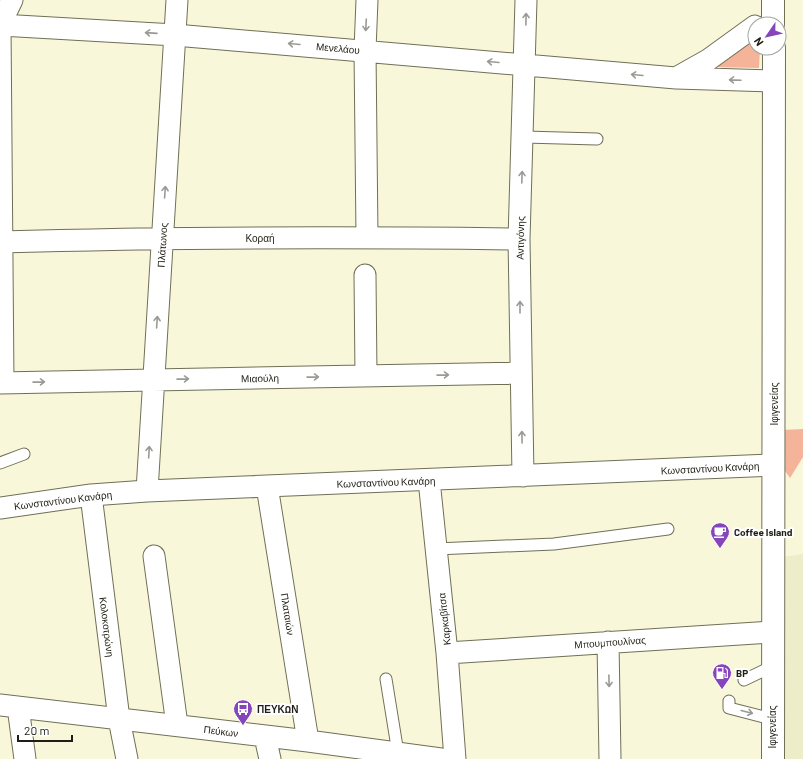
<svg xmlns="http://www.w3.org/2000/svg" width="803" height="759" viewBox="0 0 803 759" font-family="Barlow,sans-serif">
  <style>
    .built { fill: #eeedc9 }
    .green { fill: #f5b399 }
    .lines { fill: none; stroke-linecap: round; stroke-linejoin: round }
    .service-casing { stroke: #706f56; stroke-width: 13 }
    .minor-casing { stroke: #706f56; stroke-width: 23 }
    .tertiary-casing { stroke: #706f56; stroke-width: 24 }
    .service { stroke: #fff; stroke-width: 11 }
    .minor { stroke: #fff; stroke-width: 21 }
    .tertiary { stroke: #fff; stroke-width: 22 }
    .oneway { stroke: #9a9a95 }
    .labels { text-anchor: middle; dominant-baseline: central; stroke-width: 4; stroke-linejoin: round; paint-order: stroke }
    .street-label { font-size: 10px; fill: #1f1e14; stroke: #fff }
    .poi-label { font-size: 10px; font-weight: bold; fill: #1f1e14; stroke: #fff; text-anchor: start }
  </style>
  <rect width="100%" height="100%" fill="#f8f7da"/>
  <path class="built" d="M803 554V759H778L776 558Z"/>
  <path class="green" d="M755 35V48H760L759 68 715 67Z
    M803 429V457L790 478 783 468 782 430Z"/>
  <g class="lines">
    <defs>
      <path id="service" d="M524 137 597 139
        M0 463 24 454
        M436 549 554 544 668 529
        M386 679 398 753
        M744 680 773 666
        M729 701V708L772 719"/>
      <path id="minor" d="M0 25 175 35 676 78 774 81
        M676 78 708 60 755 26
        M367 237 365 50 367 0
        M0 242C173 237 346 237 519 239
        M365 275 366 376
        M0 383 520 373
        M3 383 0 25 12 0
        M523 476 519 239 526 0
        M429 480 447 653 455 759
        M267 486 308 741
        M147 491 177 0
        M91 495 119 719 127 759
        M0 508 91 495 147 491 773 465
        M154 556 177 725
        M608 642 610 759
        M447 653 773 632
        M0 705 308 741 441 759
        M18 707 25 759
        M265 737 270 759"/>
      <path id="tertiary" d="M773 0V24
        M773 759 774 48"/>
    </defs>
    <use href="#service" class="service-casing"/>
    <use href="#minor" class="minor-casing"/>
    <use href="#tertiary" class="tertiary-casing"/>
    <use href="#service" class="service"/>
    <use href="#minor" class="minor"/>
    <use href="#tertiary" class="tertiary"/>
  </g>
  <defs><path id="oneway-shaft" d="M-6 0H5M1.5-3L5.5 0L1.5 3" fill="none" stroke-width="1.6" stroke-linecap="round" stroke-linejoin="round"/></defs>
  <g class="oneway">
    <use href="#oneway-shaft" transform="translate(526 19) rotate(-89)"/>
    <use href="#oneway-shaft" transform="translate(366 25) rotate(93)"/>
    <use href="#oneway-shaft" transform="translate(151 33) rotate(-176)"/>
    <use href="#oneway-shaft" transform="translate(294 44) rotate(-175)"/>
    <use href="#oneway-shaft" transform="translate(493 62) rotate(-175)"/>
    <use href="#oneway-shaft" transform="translate(637 75) rotate(-175)"/>
    <use href="#oneway-shaft" transform="translate(735 80) rotate(-178)"/>
    <use href="#oneway-shaft" transform="translate(522 177) rotate(-88)"/>
    <use href="#oneway-shaft" transform="translate(165 192) rotate(-86)"/>
    <use href="#oneway-shaft" transform="translate(520 307) rotate(-90)"/>
    <use href="#oneway-shaft" transform="translate(157 322) rotate(-86)"/>
    <use href="#oneway-shaft" transform="translate(443 375) rotate(-1)"/>
    <use href="#oneway-shaft" transform="translate(313 377) rotate(-1)"/>
    <use href="#oneway-shaft" transform="translate(183 379) rotate(-1)"/>
    <use href="#oneway-shaft" transform="translate(39 382) rotate(-1)"/>
    <use href="#oneway-shaft" transform="translate(522 437) rotate(-91)"/>
    <use href="#oneway-shaft" transform="translate(149 452) rotate(-87)"/>
    <use href="#oneway-shaft" transform="translate(609 681) rotate(89)"/>
    <use href="#oneway-shaft" transform="translate(747 712) rotate(14)"/>
  </g>
  <defs>
    <symbol id="cafe-pin" viewBox="-11 -11 22 30"><path d="M0 17L-7.5 6A9.5 9.5 0 1 1 7.5 6Z" fill="#8646bb" stroke="#fff"/><path d="M-5.5-4.5H6V0H3Q3 3.5 0 3.5H-2.5Q-5.5 3.5-5.5 0ZM3-3.2v2h1.7v-2ZM-6 4.5H4V6H-6Z" fill="#fff"/></symbol>
    <symbol id="fuel-pin" viewBox="-11 -11 22 30"><path d="M0 17L-7.5 6A9.5 9.5 0 1 1 7.5 6Z" fill="#8646bb" stroke="#fff"/><path d="M-5.5-6h7V0h2V4h1.3V-2.5L3-4.5l.8-.8L6-3V5H2.5V1h-1V6h-7ZM-4.2-4.7v3.2H.2V-4.7Z" fill="#fff"/></symbol>
    <symbol id="bus-pin" viewBox="-11 -11 22 30"><path d="M0 17L-7.5 6A9.5 9.5 0 1 1 7.5 6Z" fill="#8646bb" stroke="#fff"/><path d="M-5-6H5V4H4V6H2V4H-2V6H-4V4H-5ZM-3.5-4V0h7V-4ZM-3.5 1.2v1.5H-2V1.2ZM2 1.2v1.5H3.5V1.2Z" fill="#fff"/></symbol>
  </defs>
  <g fill-rule="evenodd">
    <use href="#cafe-pin" x="709" y="521" width="22" height="30"/>
    <use href="#fuel-pin" x="711" y="662" width="22" height="30"/>
    <use href="#bus-pin" x="232" y="698" width="22" height="30"/>
  </g>
  <g class="labels">
    <g class="street-label">
      <text transform="translate(338 48) rotate(5)">Μενελάου</text>
      <text x="260" y="238">Κοραή</text>
      <text transform="translate(520 238) rotate(-89)">Αντιγόνης</text>
      <text transform="translate(162 245) rotate(-86)">Πλάτωνος</text>
      <text transform="translate(260 378) rotate(-1)">Μιαούλη</text>
      <text transform="translate(774 404) rotate(-90)">Ιφιγενείας</text>
      <text transform="translate(710 468) rotate(-3)">Κωνσταντίνου Κανάρη</text>
      <text transform="translate(386 482) rotate(-2)">Κωνσταντίνου Κανάρη</text>
      <text transform="translate(63 500) rotate(-7)">Κωνσταντίνου Κανάρη</text>
      <text transform="translate(288 614) rotate(81)">Πλαταιών</text>
      <text transform="translate(444 619) rotate(-96)">Καρκαβίτσα</text>
      <text transform="translate(107 627) rotate(83)">Κολοκοτρώνη</text>
      <text transform="translate(610 642) rotate(-4)">Μπουμπουλίνας</text>
      <text transform="translate(772 727) rotate(-90)">Ιφιγενείας</text>
      <text transform="translate(221 731) rotate(7)">Πεύκων</text>
    </g>
    <g class="poi-label">
      <text x="734" y="532">Coffee Island</text>
      <text x="736" y="673">BP</text>
      <text x="257" y="709">ΠΕΥΚΩΝ</text>
    </g>
  </g>
  <g transform="translate(767 36) rotate(236)"><circle r="19" fill="#ffffff" stroke="#a5a5a1"/>
  <path d="M0-3L7 15L0 10L-7 15Z" fill="#8646bb"/>
  <text y="-6" font-size="11" font-weight="bold" text-anchor="middle" fill="#1f1e14">N</text>
  </g>
  <path d="M18 735v6h54v-6" fill="none" stroke="#1f1e14" stroke-width="2"/>
  <text x="24" y="735" font-size="12" fill="#1f1e14" stroke="#ffffff" stroke-width="3" paint-order="stroke">20 m</text>
</svg>
